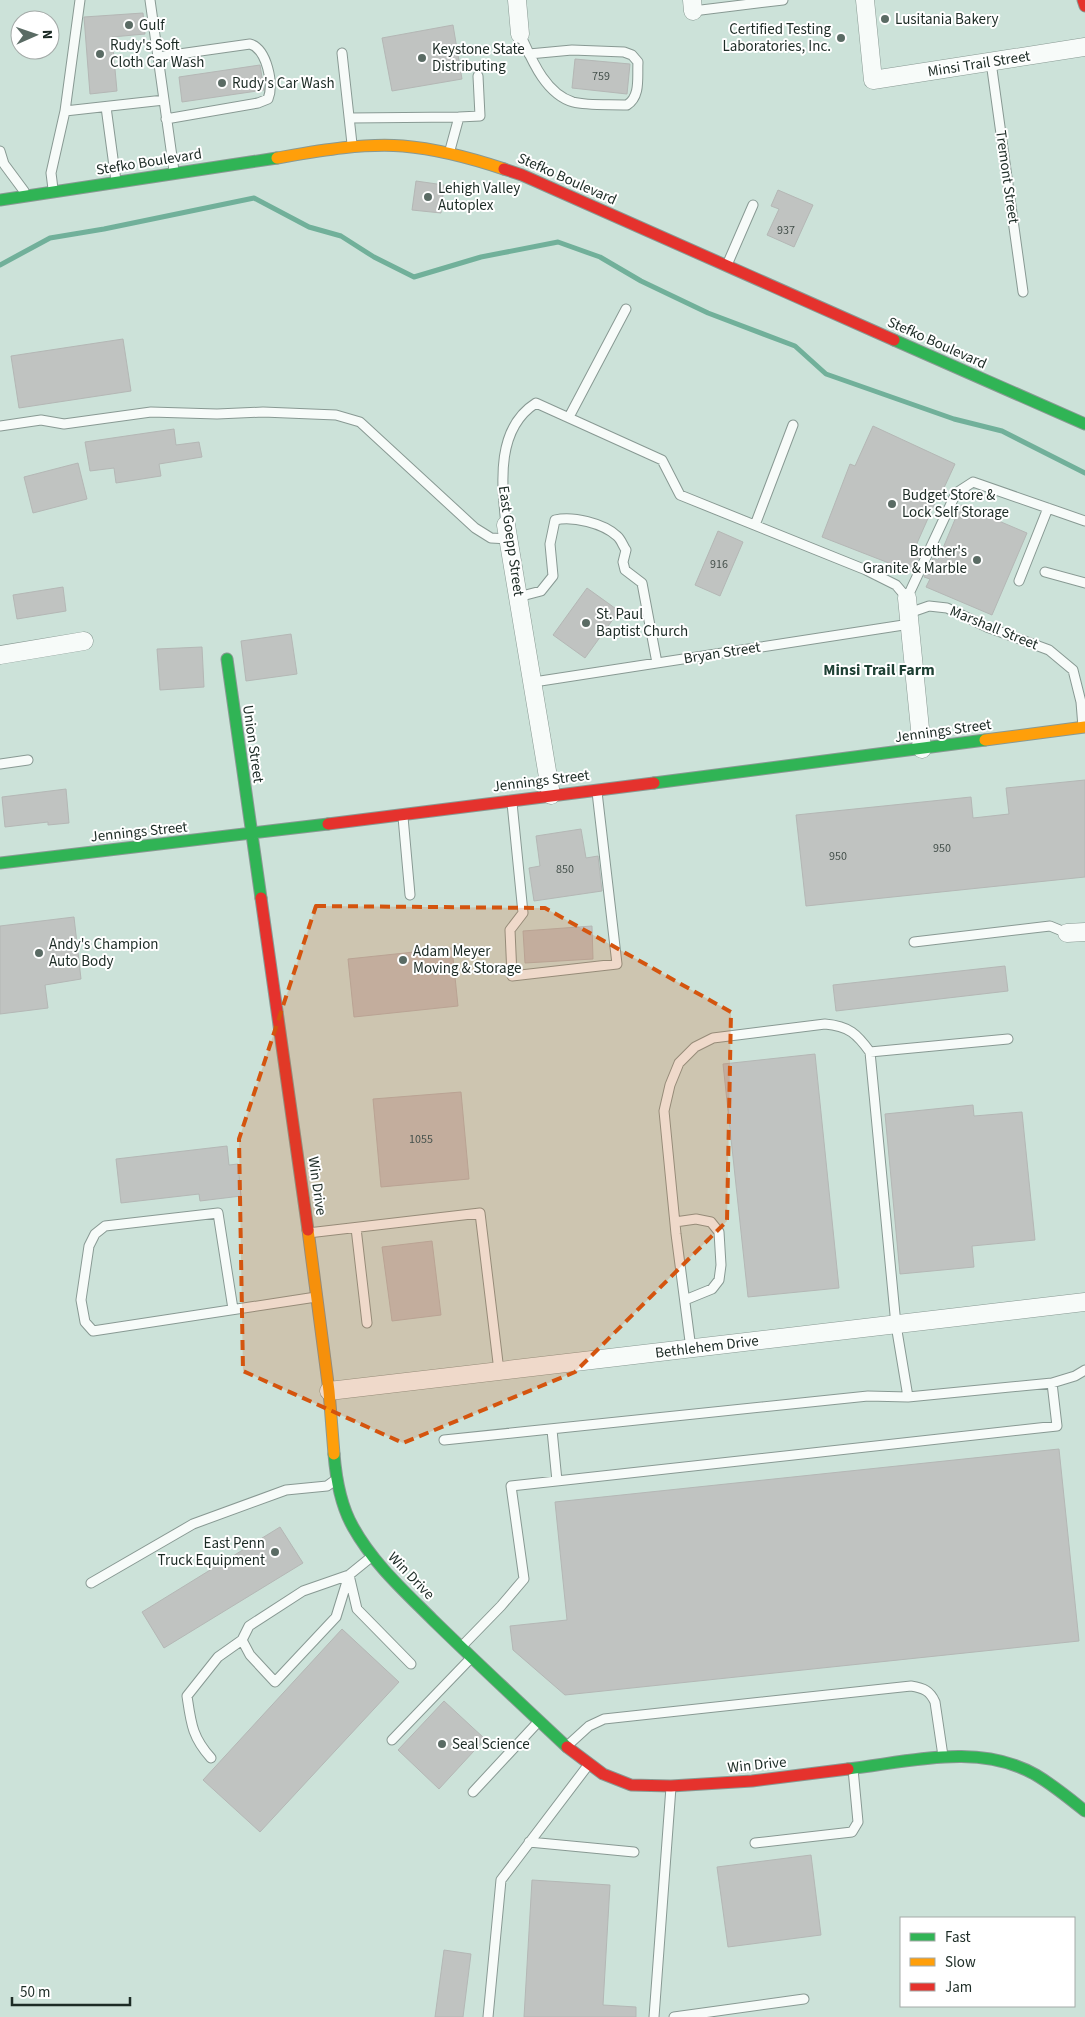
<svg xmlns="http://www.w3.org/2000/svg" width="1085" height="2017" viewBox="0 0 1085 2017" font-family="'Source Sans 3',sans-serif">
  <style>
    .lines { fill: none; stroke-linecap: round; stroke-linejoin: round }
    .stream { stroke: #71b09a; stroke-width: 5 }
    .building { fill: #c0c3c1; stroke: #b4b7b5 }
    .lane-casing { stroke: #889993; stroke-width: 11 }
    .street-casing { stroke: #889993; stroke-width: 19 }
    .fast-casing { stroke: #889993; stroke-width: 13 }
    .slow-casing { stroke: #889993; stroke-width: 13 }
    .jam-casing { stroke: #889993; stroke-width: 13 }
    .lane { stroke: #f7fbf9; stroke-width: 9 }
    .street { stroke: #f7fbf9; stroke-width: 18 }
    .fast { stroke: #30b455; stroke-width: 11 }
    .slow { stroke: #ff9f0a; stroke-width: 11 }
    .jam { stroke: #e5322d; stroke-width: 11 }
    .marked { fill: #d4540e; fill-opacity: 0.2; stroke: #d4540e; stroke-width: 4; stroke-dasharray: 10 6; stroke-linejoin: round }
    .poi-dot { fill: #5a6b64; stroke: #fff; stroke-width: 2 }
    .labels { text-anchor: middle; dominant-baseline: central; stroke-width: 4; stroke-linejoin: round; paint-order: stroke }
    .number-label { font-size: 12px; fill: #45514c }
    .poi-label { font-size: 15px; fill: #1c2b25; stroke: #fff; text-anchor: start }
    .street-label { font-size: 15px; fill: #1c2b25; stroke: #fff }
    .neighbourhood-label { font-size: 16px; font-weight: bold; fill: #1e4034; stroke: #fff }
  </style>
  <rect width="100%" height="100%" fill="#cce2d9"/>
  <g class="lines">
    <path class="stream" d="M0 265 50 238 104 229 254 198 309 227 341 236 374 257 414 277 481 257 558 242 600 257 641 281 708 313 795 346 826 374 954 419 1002 431 1085 473"/>
  </g>
  <path class="building" d="M143 13 145 34 112 37 117 91 90 94 84 17Z
    M453 25 462 79 392 91 382 38Z
    M575 59 630 64 627 94 572 88Z
    M260 65 264 90 182 102 179 77Z
    M416 181 444 185 441 213 412 210Z
    M778 190 813 205 794 247 767 235 779 209 771 206Z
    M123 339 131 391 19 408 11 356Z
    M873 426 955 464 943 490 941 489 914 550 921 553 912 572 822 537 850 464 855 466Z
    M174 429 176 445 199 442 202 457 159 464 161 476 116 483 114 468 90 471 85 442Z
    M78 463 87 499 33 513 24 477Z
    M961 505 1027 533 992 615 926 587 930 579 924 577 933 558 938 560Z
    M718 531 743 542 720 596 695 585Z
    M63 587 66 611 17 619 13 595Z
    M587 588 619 611 585 658 553 635Z
    M291 634 297 674 246 681 241 641Z
    M202 647 204 687 160 690 157 649Z
    M1085 780V877L806 906 796 815 971 797 973 818 1009 814 1006 788Z
    M66 789 69 823 48 825V822L5 827 2 797Z
    M581 829 586 858 598 856 602 891 534 901 529 868 540 866 536 836Z
    M74 917 81 979 45 985 48 1008 0 1014V926Z
    M592 926 593 959 525 963 523 931Z
    M452 948 458 1006 354 1017 348 959Z
    M1005 966 1008 991 836 1011 833 985Z
    M815 1054 839 1288 748 1297 723 1064Z
    M461 1092 469 1179 381 1187 373 1099Z
    M973 1105 974 1116 1022 1112 1035 1240 972 1246 974 1267 900 1274 885 1114Z
    M227 1146 229 1165 238 1164 241 1196 200 1201 199 1194 121 1203 116 1159Z
    M432 1241 441 1315 392 1321 382 1247Z
    M1059 1449 1079 1641 565 1695 513 1650 510 1626 567 1620 555 1502Z
    M280 1527 303 1563 164 1648 142 1612Z
    M342 1629 399 1682 260 1832 203 1780Z
    M444 1701 485 1739 439 1789 398 1750Z
    M811 1855 821 1935 728 1947 717 1867Z
    M532 1880 610 1885 603 2005 636 2007V2017H524Z
    M444 1950 471 1954 463 2017H435Z"/>
  <g class="lines">
    <defs>
      <path id="lane" d="M150 0 174 171
        M693 11 783 0
        M520 34C531 58 545 94 573 102 589 106 610 104 627 105 641 96 637 77 638 62L632 55 624 52 572 50 529 54
        M342 53 352 144
        M158 57 250 44C267 49 274 84 268 99L258 103 166 119
        M991 62 1023 292
        M106 107 116 181
        M65 111 164 100
        M459 117 480 116 478 76
        M350 118 459 117 450 150
        M0 151 4 164 24 191
        M53 189 51 173 65 111 80 0
        M727 265 753 205
        M569 417 626 309
        M0 426 41 420 64 424 151 412 217 414 263 412 336 415 360 422 475 528 491 538 509 539
        M506 525C502 485 495 429 536 403L662 460 680 495 866 570 896 585 907 598 956 493 973 482 1085 521
        M755 525 793 425
        M1045 572 1085 583
        M1019 581 1048 508
        M518 597 541 591 553 576 550 544 555 520C573 516 603 523 617 536 621 539 623 546 626 550L623 562 625 570 642 583 657 663
        M909 613 929 606 947 608 987 627 1049 650 1073 670 1081 702 1083 727
        M534 682 910 624
        M0 764 28 760
        M512 803 523 913 510 930 512 976 617 964 597 792
        M403 817 410 895
        M914 942 1050 926 1067 933
        M675 1222 696 1219 711 1222 719 1232 721 1265 719 1280 712 1289 685 1300
        M356 1228 367 1323
        M308 1233 480 1213 499 1371
        M233 1309 218 1213 105 1226 95 1234 89 1246 81 1300 85 1322 93 1331 316 1297
        M691 1349 676 1234 664 1111 670 1085 679 1063 695 1047 713 1038 825 1024C849 1026 857 1034 870 1052
        M1052 1383 1075 1376 1085 1370
        M908 1397 896 1325 870 1052 1008 1039
        M552 1430 557 1481
        M444 1440 868 1396 908 1397 1052 1383 1057 1426 511 1486 524 1579 501 1606 463 1645
        M370 1558 349 1575 303 1591 249 1626 242 1640 250 1655 275 1682 336 1617 349 1575 357 1609 411 1664
        M91 1583 193 1524 286 1490 327 1486 334 1481
        M392 1740 471 1658
        M567 1746 589 1726 604 1719 911 1686C924 1688 930 1691 935 1702L943 1756
        M211 1758C192 1737 191 1723 187 1696L218 1657 242 1640
        M473 1792 539 1721
        M529 1842 634 1852
        M755 1843 852 1832 858 1822 853 1769
        M488 2017 501 1880 589 1764
        M654 2017 671 1787
        M674 2017 804 1999"/>
      <path id="street" d="M517 0 520 34
        M692 0 693 11
        M865 0 873 80 1085 47
        M506 525 551 795
        M907 598 922 749
        M0 655 84 641
        M1067 933 1085 932
        M329 1391 1085 1302"/>
      <path id="fast" d="M0 200 277 158
        M894 340 1085 424
        M227 659 261 898
        M654 783 985 740
        M0 863 328 824
        M334 1454C336 1479 341 1506 353 1527 373 1563 403 1590 432 1619 476 1662 522 1705 567 1747
        M848 1769C909 1762 979 1742 1036 1775 1053 1785 1069 1798 1085 1811"/>
      <path id="slow" d="M277 158C318 151 361 143 403 146 438 149 471 158 504 169
        M985 740 1085 727
        M308 1230 329 1391 334 1454"/>
      <path id="jam" d="M1083 0 1085 6
        M504 169 522 175 894 340
        M328 824 654 783
        M261 898 308 1230
        M567 1747 603 1774 631 1785 671 1786 752 1781 848 1769"/>
    </defs>
    <use href="#lane" class="lane-casing"/>
    <use href="#street" class="street-casing"/>
    <use href="#fast" class="fast-casing"/>
    <use href="#slow" class="slow-casing"/>
    <use href="#jam" class="jam-casing"/>
    <use href="#lane" class="lane"/>
    <use href="#street" class="street"/>
    <use href="#fast" class="fast"/>
    <use href="#slow" class="slow"/>
    <use href="#jam" class="jam"/>
  </g>
  <path class="marked" d="M316 906 545 908 731 1012 727 1221 575 1372 403 1443 243 1371 239 1139Z"/>
  <g class="poi-dot">
    <circle cx="885" cy="19" r="5"/>
    <circle cx="129" cy="25" r="5"/>
    <circle cx="841" cy="38" r="5"/>
    <circle cx="100" cy="54" r="5"/>
    <circle cx="422" cy="58" r="5"/>
    <circle cx="222" cy="83" r="5"/>
    <circle cx="428" cy="197" r="5"/>
    <circle cx="892" cy="504" r="5"/>
    <circle cx="977" cy="560" r="5"/>
    <circle cx="586" cy="623" r="5"/>
    <circle cx="39" cy="953" r="5"/>
    <circle cx="403" cy="960" r="5"/>
    <circle cx="275" cy="1552" r="5"/>
    <circle cx="442" cy="1744" r="5"/>
  </g>
  <g class="labels">
    <g class="number-label">
      <text x="601" y="76">759</text>
      <text x="786" y="230">937</text>
      <text x="719" y="564">916</text>
      <text x="942" y="848">950</text>
      <text x="838" y="856">950</text>
      <text x="565" y="869">850</text>
      <text x="421" y="1139">1055</text>
    </g>
    <g class="poi-label">
      <text x="895" y="19">Lusitania Bakery</text>
      <text x="139" y="25">Gulf</text>
      <text x="831" y="29" text-anchor="end">Certified Testing<tspan x="831" dy="17">Laboratories, Inc.</tspan></text>
      <text x="110" y="45">Rudy's Soft<tspan x="110" dy="17">Cloth Car Wash</tspan></text>
      <text x="432" y="49">Keystone State<tspan x="432" dy="17">Distributing</tspan></text>
      <text x="232" y="83">Rudy's Car Wash</text>
      <text x="438" y="188">Lehigh Valley<tspan x="438" dy="17">Autoplex</tspan></text>
      <text x="902" y="495">Budget Store &amp;<tspan x="902" dy="17">Lock Self Storage</tspan></text>
      <text x="967" y="551" text-anchor="end">Brother's<tspan x="967" dy="17">Granite &amp; Marble</tspan></text>
      <text x="596" y="614">St. Paul<tspan x="596" dy="17">Baptist Church</tspan></text>
      <text x="49" y="944">Andy's Champion<tspan x="49" dy="17">Auto Body</tspan></text>
      <text x="413" y="951">Adam Meyer<tspan x="413" dy="17">Moving &amp; Storage</tspan></text>
      <text x="265" y="1543" text-anchor="end">East Penn<tspan x="265" dy="17">Truck Equipment</tspan></text>
      <text x="452" y="1744">Seal Science</text>
    </g>
    <g class="street-label">
      <text transform="translate(979 64) rotate(-9)">Minsi Trail Street</text>
      <text transform="translate(149 162) rotate(-9)">Stefko Boulevard</text>
      <text transform="translate(1007 177) rotate(82)">Tremont Street</text>
      <text transform="translate(567 179) rotate(24)">Stefko Boulevard</text>
      <text transform="translate(937 343) rotate(24)">Stefko Boulevard</text>
      <text transform="translate(511 541) rotate(82)">East Goepp Street</text>
      <text transform="translate(994 628) rotate(22)">Marshall Street</text>
      <text transform="translate(722 653) rotate(-9)">Bryan Street</text>
      <text transform="translate(943 731) rotate(-8)">Jennings Street</text>
      <text transform="translate(253 744) rotate(82)">Union Street</text>
      <text transform="translate(541 781) rotate(-7)">Jennings Street</text>
      <text transform="translate(139 832) rotate(-6)">Jennings Street</text>
      <text transform="translate(317 1186) rotate(82)">Win Drive</text>
      <text transform="translate(707 1347) rotate(-7)">Bethlehem Drive</text>
      <text transform="translate(411 1576) rotate(46)">Win Drive</text>
      <text transform="translate(757 1765) rotate(-6)">Win Drive</text>
    </g>
    <g class="neighbourhood-label">
      <text x="879" y="670">Minsi Trail Farm</text>
    </g>
  </g>
  <rect x="900" y="1917" width="175" height="90" fill="#ffffff" stroke="#a4aaa8"/>
  <rect x="910" y="1933" width="25" height="8" fill="#30b455" stroke="#a4aaa8"/>
  <text x="945" y="1942" font-size="15" fill="#1c2b25">Fast</text>
  <rect x="910" y="1958" width="25" height="8" fill="#ff9f0a" stroke="#a4aaa8"/>
  <text x="945" y="1967" font-size="15" fill="#1c2b25">Slow</text>
  <rect x="910" y="1983" width="25" height="8" fill="#e5322d" stroke="#a4aaa8"/>
  <text x="945" y="1992" font-size="15" fill="#1c2b25">Jam</text>
  <g transform="translate(35 35) rotate(88)"><circle r="24" fill="#ffffff" stroke="#a4aaa8"/>
  <path d="M0-4L9 19L0 12L-9 19Z" fill="#5a6b64"/>
  <text y="-8" font-size="14" font-weight="bold" text-anchor="middle" fill="#1c2b25">N</text>
  </g>
  <path d="M12 1997v8h118v-8" fill="none" stroke="#1c2b25" stroke-width="2.5"/>
  <text x="20" y="1997" font-size="15" fill="#1c2b25" stroke="#ffffff" stroke-width="4" paint-order="stroke">50 m</text>
</svg>
